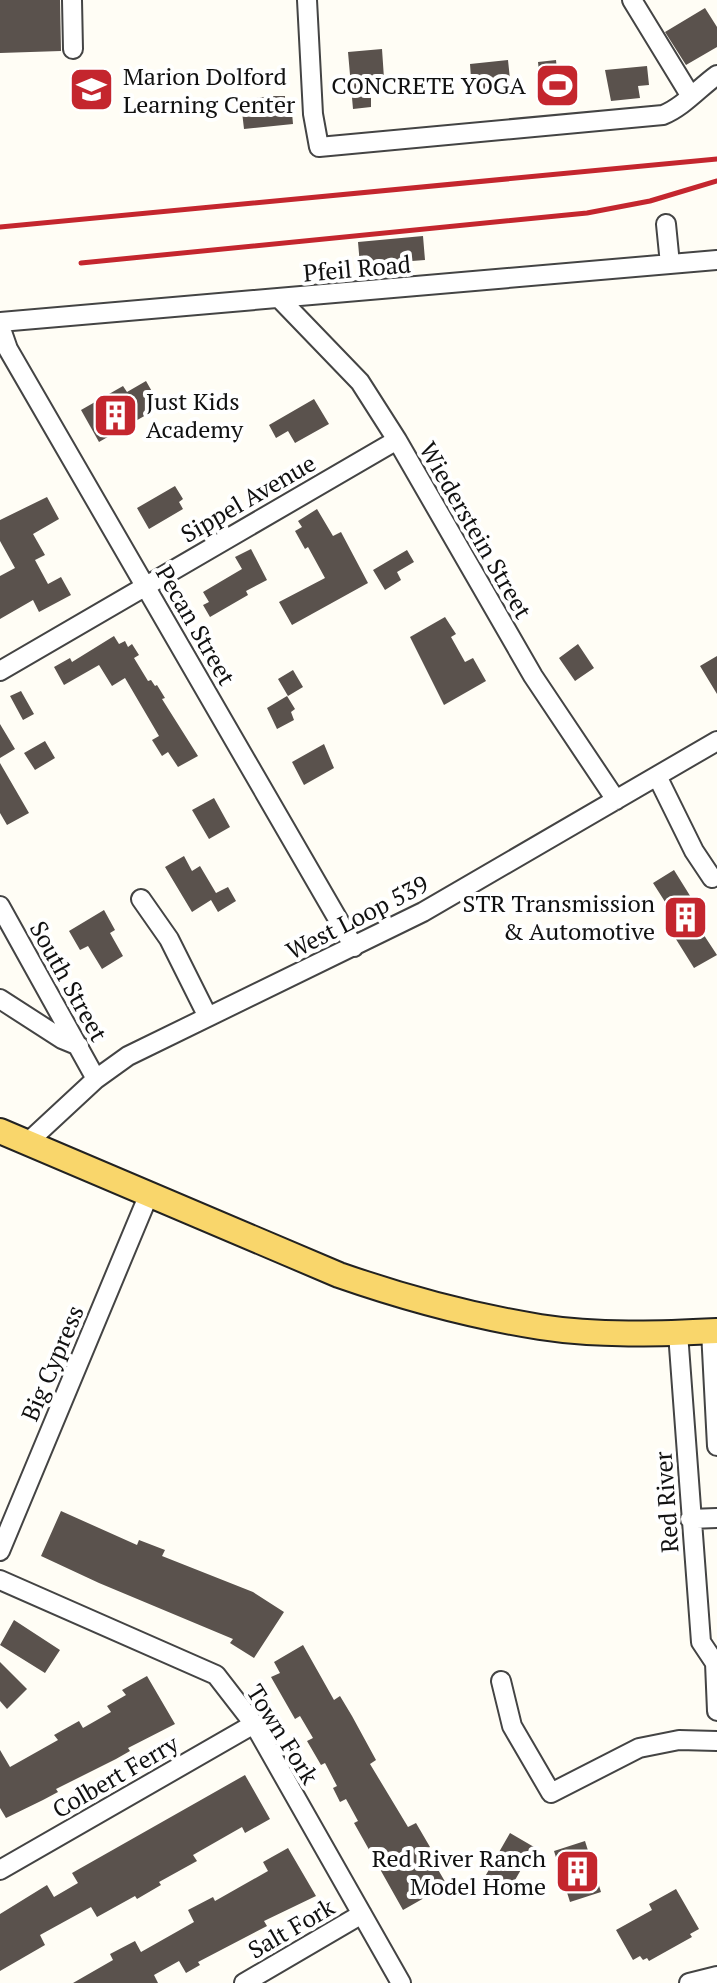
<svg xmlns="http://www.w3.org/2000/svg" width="717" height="1983" viewBox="0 0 717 1983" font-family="'PT Serif',serif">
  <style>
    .building { fill: #5a524d }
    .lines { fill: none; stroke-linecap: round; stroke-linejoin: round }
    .minor-casing { stroke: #444; stroke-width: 22 }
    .major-casing { stroke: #222; stroke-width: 28 }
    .minor { stroke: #fff; stroke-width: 18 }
    .major { stroke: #f9d66b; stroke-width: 24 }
    .rail { stroke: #c4262e; stroke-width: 5 }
    .labels { text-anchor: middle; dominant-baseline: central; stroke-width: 8; stroke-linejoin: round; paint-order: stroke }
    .poi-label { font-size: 24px; fill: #111; stroke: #fff; text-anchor: end }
    .street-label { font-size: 24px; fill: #111; stroke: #fff }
  </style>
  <rect width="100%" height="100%" fill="#fffdf5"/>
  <path class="building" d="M0 0H60L61 51 0 53Z
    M705 8 717 27V47L686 65 665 32Z
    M382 49 385 93 371 95V107L353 109 348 52Z
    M508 60 511 89 472 92 470 64Z
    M556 60 557 70 571 69 574 99 542 102 538 62Z
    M647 66 649 85 638 86 640 98 611 101 605 70Z
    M271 96H285V101H291L293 124 244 129 241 103 249 102V99Z
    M423 236 425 260 360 265 358 242Z
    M146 381 154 395 146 400 153 411 99 442 81 410 123 386 127 392Z
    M314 399 329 424 295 443 288 431 276 438 269 425Z
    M175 486 183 499 179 502 183 509 149 529 137 508Z
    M47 497 59 519 33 534 45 555 35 560 48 584 61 577 71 595 39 612 33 600 0 619V576L15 568 0 541V520Z
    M317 509 333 536 341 532 368 583 292 625 279 602 325 578 308 547 305 549 295 531 302 527 298 521Z
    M251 549 267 580 246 591 248 595 210 617 203 605 209 602 203 592 242 569 235 557Z
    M407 550 414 562 397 572 401 580 385 590 373 570Z
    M445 617 456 634 451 637 465 662 473 658 486 681 444 705 410 637Z
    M114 636 119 644 125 641 128 647 132 644 139 655 134 658 148 681 151 680 155 686 157 685 165 698 162 699 198 756 178 767 168 752 162 756 152 740 159 736 125 678 112 686 99 665 64 685 54 667 70 658 72 662Z
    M578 644 594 668 575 681 559 658Z
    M717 656V694L700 666Z
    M293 670 303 687 288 696 278 679Z
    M21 691 34 714 23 720 10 696Z
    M287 696 295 709 291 712 294 720 277 729 267 708Z
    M0 724 15 749 0 758Z
    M45 741 55 758 35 770 24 753Z
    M324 744 334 768 304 785 292 762Z
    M0 763 29 813 7 825 0 813Z
    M214 798 230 827 209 839 192 810Z
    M184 856 192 871 200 866 216 893 228 887 236 901 218 912 211 900 192 912 165 867Z
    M674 870 702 915 694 920 717 955 694 968 674 936 683 930 653 883Z
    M104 910 115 930 110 933 123 956 102 969 88 946 80 950 69 931Z
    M61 1511 137 1545 139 1540 165 1550 162 1556 253 1592 284 1612 254 1658 230 1643 233 1639 99 1583 41 1556Z
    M14 1620 60 1650 45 1673 0 1645Z
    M303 1645 334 1700 340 1696 352 1716 376 1760 370 1764 408 1827 416 1823 430 1847 426 1849 447 1885 403 1910 354 1823 358 1821 346 1799 340 1802 333 1788 337 1786 325 1763 321 1765 307 1741 313 1738 300 1716 295 1719 271 1677 280 1673 274 1662Z
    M0 1662 27 1689 7 1709 0 1701Z
    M147 1676 175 1724 128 1748 130 1751 116 1759 56 1789 58 1792 43 1800 6 1818 0 1808V1750L10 1767 58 1740 54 1735 79 1721 83 1728 111 1712 107 1706 126 1695 122 1690Z
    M245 1775 270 1819 245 1833 242 1827 193 1855 197 1861 159 1882 161 1885 137 1899 135 1896 97 1917 91 1907 40 1935 45 1945 0 1971V1914L47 1885 54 1897 78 1883 72 1873Z
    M510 1833 534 1847 507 1894 483 1880Z
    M585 1841 601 1892 570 1902 554 1851Z
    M288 1848 316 1896 264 1921 267 1926 198 1962 200 1965 186 1973 179 1961 154 1975 158 1983H73L113 1960 110 1954 135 1941 141 1952 194 1922 188 1910 213 1897 215 1901 268 1871 263 1862Z
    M676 1889 699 1929 690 1934 692 1937 649 1961 647 1958 643 1960 640 1956 633 1960 616 1930 652 1910 649 1904Z"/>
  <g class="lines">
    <defs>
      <path id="minor" d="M72 0 73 49
        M307 0 313 114 319 147 663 115C683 107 699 88 717 75
        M632 0 690 95
        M666 224 670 264
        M279 298 360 382 397 440 533 676 616 800
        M0 322 717 260
        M0 326 8 349 354 947
        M0 671 397 440
        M657 776 694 851 712 878
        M141 899 169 939 208 1017
        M0 906 96 1079
        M0 999 62 1039 79 1046
        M27 1143 96 1079 128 1056 423 912 717 741
        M711 1331 717 1446
        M678 1333 701 1642 715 1663 717 1711
        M690 1519 717 1518
        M0 1551 149 1194
        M0 1580 216 1675 254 1724 401 1983
        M501 1681 512 1726 551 1793 639 1748 679 1740 717 1741
        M0 1870 254 1724
        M244 1983 362 1914
        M689 1983 717 1976"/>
      <path id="major" d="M0 1131 339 1275C405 1298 471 1316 540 1327 598 1336 659 1334 717 1331"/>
    </defs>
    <use href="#minor" class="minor-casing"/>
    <use href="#major" class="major-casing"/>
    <use href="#minor" class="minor"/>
    <use href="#major" class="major"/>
    <path class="rail" d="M0 227 717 159
      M81 263 587 213 650 201 717 181"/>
  </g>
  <defs>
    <symbol id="stadium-square" viewBox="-11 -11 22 22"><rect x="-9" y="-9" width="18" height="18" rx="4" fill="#c4262e" stroke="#fff"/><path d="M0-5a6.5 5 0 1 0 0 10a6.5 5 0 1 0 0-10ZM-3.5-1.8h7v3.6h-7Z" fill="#fff"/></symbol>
    <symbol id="school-square" viewBox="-11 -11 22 22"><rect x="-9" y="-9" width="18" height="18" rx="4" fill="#c4262e" stroke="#fff"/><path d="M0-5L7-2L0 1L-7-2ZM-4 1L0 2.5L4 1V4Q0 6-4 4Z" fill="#fff"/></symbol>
    <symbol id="building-square" viewBox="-11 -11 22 22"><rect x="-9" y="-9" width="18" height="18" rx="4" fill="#c4262e" stroke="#fff"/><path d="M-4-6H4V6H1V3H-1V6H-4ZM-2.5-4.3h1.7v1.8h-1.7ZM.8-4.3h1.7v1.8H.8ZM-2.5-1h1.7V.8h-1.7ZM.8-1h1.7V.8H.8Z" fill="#fff"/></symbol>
  </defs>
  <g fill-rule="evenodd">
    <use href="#stadium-square" x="532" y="60" width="51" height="51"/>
    <use href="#school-square" x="66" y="64" width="51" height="51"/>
    <use href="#building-square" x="90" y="390" width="51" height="51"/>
    <use href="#building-square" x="660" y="892" width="51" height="51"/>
    <use href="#building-square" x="552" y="1846" width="51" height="51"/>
  </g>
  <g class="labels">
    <g class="poi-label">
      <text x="123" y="76" text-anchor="start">Marion Dolford<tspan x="123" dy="28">Learning Center</tspan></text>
      <text x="526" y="85">CONCRETE YOGA</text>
      <text x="146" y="401" text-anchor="start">Just Kids<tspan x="146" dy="28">Academy</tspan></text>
      <text x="655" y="903">STR Transmission<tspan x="655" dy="28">&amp; Automotive</tspan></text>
      <text x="546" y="1858">Red River Ranch<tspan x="546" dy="28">Model Home</tspan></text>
    </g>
    <g class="street-label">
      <text transform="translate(357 268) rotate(-5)">Pfeil Road</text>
      <text transform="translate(248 498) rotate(-30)">Sippel Avenue</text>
      <text transform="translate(476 530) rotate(60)">Wiederstein Street</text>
      <text transform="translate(196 625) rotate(60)">Pecan Street</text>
      <text transform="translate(357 917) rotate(-27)">West Loop 539</text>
      <text transform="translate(69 981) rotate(61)">South Street</text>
      <text transform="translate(52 1363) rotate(-67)">Big Cypress</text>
      <text transform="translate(666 1502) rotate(-94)">Red River</text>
      <text transform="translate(283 1734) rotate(58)">Town Fork</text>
      <text transform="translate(115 1776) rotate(-30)">Colbert Ferry</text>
      <text transform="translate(291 1928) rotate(-30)">Salt Fork</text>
    </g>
  </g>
</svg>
